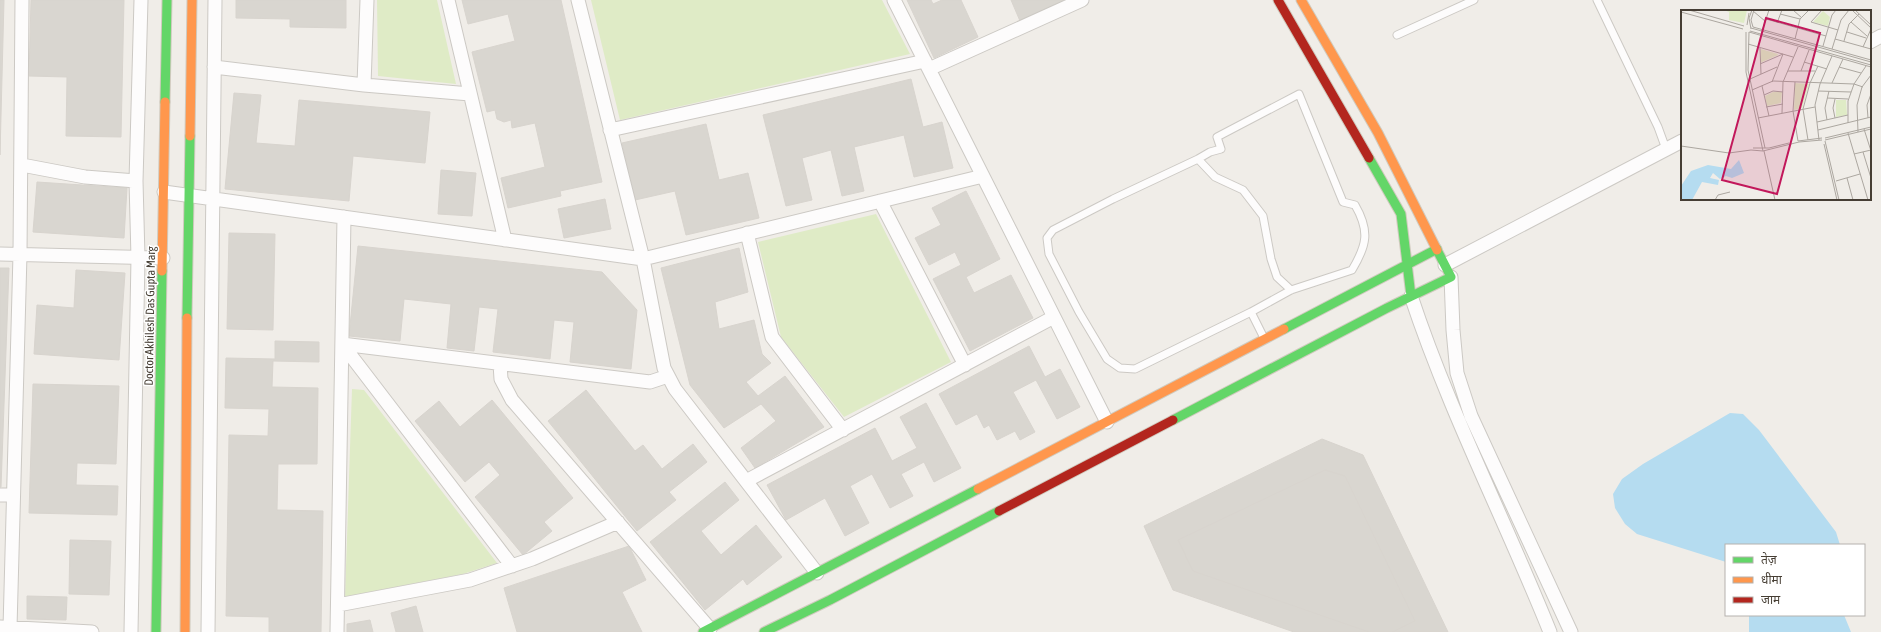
<svg xmlns="http://www.w3.org/2000/svg" width="1881" height="632" viewBox="0 0 1881 632" font-family="'Asap Condensed','Noto Sans Devanagari',sans-serif">
  <style>
    .green { fill: #dfebc6 }
    .water { fill: #b5dcf0 }
    .building { fill: #d9d6d0; stroke: #d8d4ce }
    .lines { fill: none; stroke-linecap: round; stroke-linejoin: round }
    .lane-casing { stroke: #ccc9c4; stroke-width: 9 }
    .street-casing { stroke: #ccc9c4; stroke-width: 15 }
    .fast-casing { stroke: #d0cabe; stroke-width: 11 }
    .slow-casing { stroke: #d0cabe; stroke-width: 11 }
    .jam-casing { stroke: #d0cabe; stroke-width: 11 }
    .lane { stroke: #fdfcfc; stroke-width: 7 }
    .street { stroke: #fdfcfc; stroke-width: 13 }
    .fast { stroke: #63d668; stroke-width: 9 }
    .slow { stroke: #ff974d; stroke-width: 9 }
    .jam { stroke: #b3261e; stroke-width: 9 }
    .labels { text-anchor: middle; dominant-baseline: central; stroke-width: 3; stroke-linejoin: round; paint-order: stroke }
    .street-label { font-size: 12px; fill: #463e34; stroke: #fff }
    .inset-road { fill: none; stroke: #aca7a0; stroke-width: 1 }
    .view { fill: #c2185b; fill-opacity: 0.15; stroke: #c2185b; stroke-width: 2 }
    .inset-edge { fill: none; stroke: #463e34; stroke-width: 2 }
  </style>
  <rect width="100%" height="100%" fill="#f0ede8"/>
  <path class="green" d="M377 0H437L456 84 378 76Z
    M591 0H882L910 54 620 120Z
    M876 214 951 362 844 417 781 337 758 242Z
    M352 389 364 390 497 563 463 574 345 597Z"/>
  <path class="water" d="M1730 413 1743 414 1759 430 1836 532 1840 545H1726V562L1637 534 1625 524 1615 508 1613 494 1622 479 1643 464Z
    M1749 615H1844L1851 632H1749Z"/>
  <path class="building" d="M0 0H4L0 155Z
    M31 0H124L121 137 66 136 67 77 29 76Z
    M236 0H346V28L290 27V19L236 18Z
    M462 0H561L602 182 560 191 561 196 508 208 501 178 545 167 535 123 512 128 511 120 504 122 497 119 495 110 487 112 472 52 515 41 508 14 468 24Z
    M907 0H931L933 4 942 0H961L978 37 934 58Z
    M1011 0H1062L1063 1 1020 21Z
    M911 79 923 127 942 122 953 168 914 177 904 135 854 147 864 191 842 196 831 150 802 158 812 200 786 206 763 115Z
    M234 93 261 95 256 143 295 146 299 100 430 112 425 163 353 156 349 201 225 189Z
    M706 124 719 180 748 173 759 218 686 235 675 191 635 200 622 143Z
    M441 170 476 173 472 216 438 214Z
    M37 182 127 188 124 238 33 232Z
    M966 191 1000 259 966 277 974 293 1011 275 1033 318 970 351 933 279 961 265 955 252 929 265 915 238 941 225 932 208Z
    M605 199 611 229 564 238 558 209Z
    M229 233 275 234 273 330 227 329Z
    M358 246 602 272 637 310 631 369 570 362 574 322 554 320 550 359 493 352 498 309 479 307 474 351 447 348 451 304 404 299 400 341 349 336Z
    M739 248 748 292 715 302 719 329 754 320 762 354 771 363 746 382 758 396 785 376 824 427 755 468 741 448 776 421 761 404 724 428 690 385 661 268Z
    M0 268H9L1 487H0Z
    M76 270 125 273 119 360 34 354 37 305 74 308Z
    M275 341 319 342V362L273 361 272 387 318 388 317 464H278L277 510 323 511 321 632H269V617L226 616 229 435 268 436 269 409 225 408 226 358 275 359Z
    M1029 346 1045 377 1060 369 1080 407 1057 419 1036 380 1013 392 1035 432 1020 440 1015 431 997 440 989 425 984 428 977 414 956 425 939 394Z
    M33 384 119 386 116 464 77 463 76 485 118 486 117 515 29 513Z
    M586 390 635 451 643 445 662 469 693 444 707 462 669 492 676 500 637 531 548 421Z
    M492 400 573 498 544 522 552 531 523 555 475 497 500 475 489 462 465 482 415 421 439 401 460 427Z
    M926 403 961 468 934 482 924 462 901 474 913 496 890 508 872 474 850 486 869 523 845 536 825 498 786 520 767 485 875 428 892 461 917 448 900 417Z
    M1322 439 1363 455 1448 632H1294L1173 590 1144 526Z
    M1325 470 1345 476 1415 621 1392 632H1369L1193 571 1178 540Z
    M725 482 739 500 701 531 721 555 756 525 782 557 747 585 743 579 705 610 650 542Z
    M70 540 111 541 109 595 69 594Z
    M629 546 646 580 622 592 642 632H517L504 588Z
    M27 596 67 597 66 620 27 619Z
    M416 606 423 632H396L391 613Z
    M370 620 373 632H347V624Z"/>
  <g class="lines">
    <defs>
      <path id="lane" d="M1597 0 1658 127 1666 149
        M1397 35 1474 0
        M1198 159 1215 177 1243 190 1263 216 1271 259 1277 277 1291 290
        M1251 312 1291 290 1352 270C1367 245 1370 231 1355 205L1343 202 1299 94 1217 137 1221 149 1210 152 1198 159 1113 199 1053 230 1047 238 1049 254 1079 312 1107 359 1120 368 1135 369 1251 312 1264 338"/>
      <path id="street" d="M448 0 505 240
        M578 0 643 259 664 368 675 389 817 573
        M894 0 1107 422
        M1870 42 1881 36
        M214 67 364 85 470 94
        M929 69 1082 0
        M364 85 367 0
        M610 130 925 61
        M22 165 85 177 136 181
        M164 192 643 259 983 176
        M880 201 965 365
        M747 233 772 337 843 430
        M0 254 163 258
        M1445 265 1682 141
        M1451 277 1453 330 1457 373 1471 416 1571 632
        M1411 296C1449 411 1505 520 1550 632
        M342 344 650 382 668 376
        M342 344 512 566
        M500 364 501 379 512 400 710 629
        M746 481 1054 317
        M0 495H13
        M338 605 470 580 532 559 618 522
        M0 627 92 632
        M10 628 20 254 22 0
        M131 632 138 258 136 181 141 0
        M208 632 215 0
        M337 632 344 217"/>
      <path id="fast" d="M165 102 167 0
        M1369 158 1401 214 1411 296
        M187 318 190 136
        M1284 329 1437 249
        M1173 420 1387 308 1451 277 1437 250
        M156 632 162 271
        M703 632 978 489
        M764 632 830 600 999 511"/>
      <path id="slow" d="M1301 0 1378 133 1437 250
        M190 136 192 0
        M162 271 165 102
        M978 489 1284 329
        M185 632 187 318"/>
      <path id="jam" d="M1278 0 1369 158
        M999 511 1173 420"/>
    </defs>
    <use href="#lane" class="lane-casing"/>
    <use href="#street" class="street-casing"/>
    <use href="#fast" class="fast-casing"/>
    <use href="#slow" class="slow-casing"/>
    <use href="#jam" class="jam-casing"/>
    <use href="#lane" class="lane"/>
    <use href="#street" class="street"/>
    <use href="#fast" class="fast"/>
    <use href="#slow" class="slow"/>
    <use href="#jam" class="jam"/>
  </g>
  <g class="labels">
    <g class="street-label">
      <text transform="translate(150 316) rotate(-89)">Doctor Akhilesh Das Gupta Marg</text>
    </g>
  </g>
  <g transform="translate(1681 10)">
    <rect width="190" height="190" fill="#f0ede8"/>
    <path d="M43 0H66L63 13 48 10V2ZM142 1 149 7 147 16 132 12ZM80 39 97 44V45L79 53ZM114 73 128 74 121 98 113 100ZM92 82H101L100 93 86 96 84 86ZM155 90H165L166 105 155 107Z" fill="#dfebc6"/>
    <path d="M58 150 63 163 51 168 45 166 39 169 32 163 29 168 38 170 37 175 21 172 11 190H0V176L10 161 27 155 50 159Z" fill="#b5dcf0"/>
    <path class="inset-road" d="M8 0 63 16M73 0 70 10 72 17 190 50M112 0 121 8M141 0 130 12 157 20M171 0 190 18M174 0 190 15M72 1 84 11M0 2 62 19M99 4 119 9M85 9 145 26M170 12 186 26M96 13 101 0M66 15 68 3M70 18 190 52M70 19 68 8 71 0M69 21 190 55M81 21 88 0M65 22V62L82 141M68 22 190 57M68 22 67 60 84 138M166 22 185 28M114 29 119 9 128 0M154 29 190 39M163 31 168 14 178 4M67 34 112 47M142 36 151 5 155 0M182 37 190 19M79 38 80 64M151 39 160 10 168 0M123 52 146 59M79 54 102 44M158 57 180 63M107 61H134M120 61 128 40M69 69 96 57M91 72 102 44M151 73 162 49M81 76 88 106M71 80 92 71 173 74 182 77M137 81 170 82M83 85 92 81 102 82M146 88 167 89M85 97 102 94M112 101 117 131M112 101 114 72M101 103 102 72 117 37M77 108 134 97M154 108 152 98 154 89M187 108 186 95 190 84M146 110 144 98 148 81M136 112 167 105M167 113V91L173 74 185 56M183 119 190 141M137 120 190 107M177 122 176 95 181 77 190 65M167 123 187 190M144 128 190 117M127 130 122 99 129 73 137 56M138 130 134 95 139 74 151 46M144 130 190 119M117 131 141 128M144 131 158 190M143 134 156 190M0 136 48 143 70 140 82 141 118 132 141 130M72 138H88L108 133M83 141 94 190M182 142 190 168M173 144 190 140M166 168 172 190M155 171 179 164M34 190 37 185 49 182"/>
    <path class="view" d="M85 8 139 23 96 184 41 170Z"/>
    <rect width="190" height="190" class="inset-edge"/>
  </g>
  <rect x="1725" y="544" width="140" height="72" fill="#ffffff" stroke="#b5b2ae"/>
  <rect x="1733" y="557" width="20" height="6" fill="#63d668" stroke="#b5b2ae"/>
  <text x="1761" y="564" font-size="12" fill="#463e34">तेज़</text>
  <rect x="1733" y="577" width="20" height="6" fill="#ff974d" stroke="#b5b2ae"/>
  <text x="1761" y="584" font-size="12" fill="#463e34">धीमा</text>
  <rect x="1733" y="597" width="20" height="6" fill="#b3261e" stroke="#b5b2ae"/>
  <text x="1761" y="604" font-size="12" fill="#463e34">जाम</text>
</svg>
